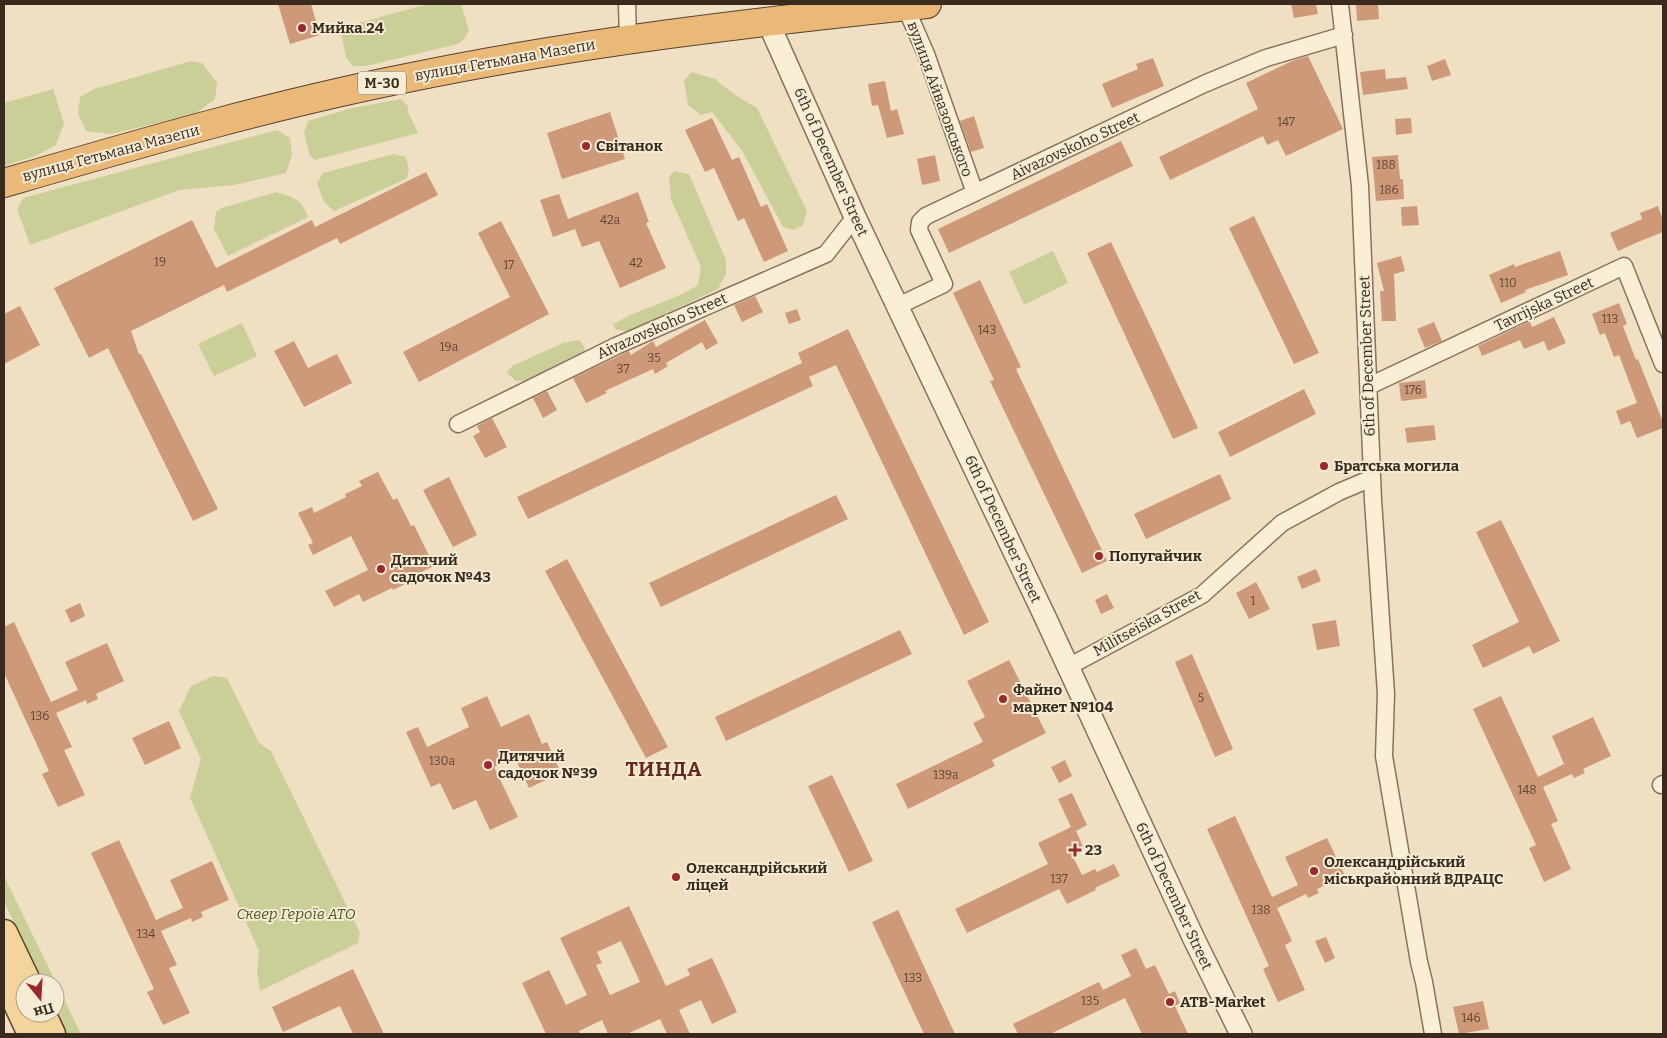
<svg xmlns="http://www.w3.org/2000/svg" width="1667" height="1038" viewBox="0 0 1667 1038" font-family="Bitter,serif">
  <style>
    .green { fill: #cace97 }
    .building { fill: #ce9979; fill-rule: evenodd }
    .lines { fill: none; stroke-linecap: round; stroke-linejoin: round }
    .minor-casing { stroke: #8a725a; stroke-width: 19 }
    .tertiary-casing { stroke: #8a725a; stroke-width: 24 }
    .primary-casing { stroke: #58402e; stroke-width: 29 }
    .trunk-casing { stroke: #58402e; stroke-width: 30 }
    .minor { stroke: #faeed7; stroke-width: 16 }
    .tertiary { stroke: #faeed7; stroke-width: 21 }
    .primary { stroke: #f3d49b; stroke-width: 26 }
    .trunk { stroke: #eab877; stroke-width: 28 }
    .poi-dot { fill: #9b282e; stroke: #f6ebd4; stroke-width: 2 }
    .labels { text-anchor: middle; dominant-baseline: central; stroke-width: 4; stroke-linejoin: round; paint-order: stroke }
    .number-label { font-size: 12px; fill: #5f4635 }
    .shield { fill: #f6ebd4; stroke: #726455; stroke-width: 1 }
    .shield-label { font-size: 14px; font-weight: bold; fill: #3a2a1e }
    .poi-label { font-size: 15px; font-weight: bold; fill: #3a2a1e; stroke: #f6ebd4; text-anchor: start }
    .street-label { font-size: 15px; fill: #3a2a1e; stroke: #f6ebd4 }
    .park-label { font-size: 15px; font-style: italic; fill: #4c5724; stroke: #f6ebd4 }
    .district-label { font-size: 20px; font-weight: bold; letter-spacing: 1px; fill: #68291c; stroke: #f6ebd4 }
  </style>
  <rect width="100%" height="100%" fill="#efe0c4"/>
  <path class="green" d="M428 4H461L469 30 465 38 458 44 366 66H353L346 57 340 28Z
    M191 61 202 63 217 83 215 99 195 114 111 134 86 131 78 113 80 97 94 89Z
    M692 72 715 79 735 95 757 108 807 211 803 225 793 230 783 227 743 152 712 112 701 115 688 105 684 80Z
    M53 89 64 123 56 145 35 156 4 166V103Z
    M401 99 408 106V112L418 133 315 160 310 156 304 133 308 121 348 109Z
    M277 130 290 138 292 155 286 173 234 185 179 190 30 245 17 209 23 198Z
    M394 154 406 157 409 170 406 179 334 211 324 202 317 183 323 173Z
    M674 171 689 174 726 260V274L718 289 628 331 616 330 613 324C640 308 672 302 698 285L701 267 671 199 669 177Z
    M276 192C293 197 302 199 308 217L228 256 214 229 216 212 222 208Z
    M1053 251 1068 283 1024 305 1009 272Z
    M242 323 257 356 214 376 198 344Z
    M579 340 584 346 585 354 531 380 516 381 507 373 512 366 563 343Z
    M213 676 227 678 259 743 271 751 360 933 358 943 260 991 257 971 259 951 190 798 201 759 179 711 191 686Z
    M4 876 81 1034H66L55 1011V983H42L4 901Z"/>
  <path class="building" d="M278 4H311L320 35 290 44Z
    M1291 4H1316L1318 14 1294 18Z
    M1356 4H1378L1379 19 1357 21Z
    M1308 56 1343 129 1286 156 1278 140 1267 145 1263 136 1170 180 1159 157 1258 109 1246 83 1292 61Z
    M1153 58 1164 86 1112 108 1102 84 1138 69 1136 64Z
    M1445 59 1451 75 1432 81 1427 66Z
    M1385 69 1386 79 1406 77 1408 89 1363 95 1360 72Z
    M885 81 891 111 897 109 904 134 887 138 878 105 872 106 868 84Z
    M610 112 625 159 562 179 547 133Z
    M974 116 984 148 971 152 960 121Z
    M712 118 732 160 739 157 761 207 767 204 788 251 764 262 744 218 738 221 714 168 705 172 685 130Z
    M1411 118 1412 133 1396 135 1395 119Z
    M1121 141 1133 166 949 253 938 229Z
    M935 155 940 181 922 185 917 159Z
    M1398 155 1400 179H1403L1404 199 1376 201 1372 157Z
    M426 172 438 195 340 244 337 238 227 292 224 285 131 331 139 354H141L218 509 193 521 108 348 89 358 54 288 192 220 216 268 312 220 315 227Z
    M638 192 649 222 646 223 666 268 620 288 599 241 582 247 575 229 553 237 540 200 559 194 568 219Z
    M1417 206 1419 225 1402 226 1401 207Z
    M1658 206 1663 220V232L1638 242 1618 251 1610 233 1642 219 1640 213Z
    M1254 216 1319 353 1294 364 1229 228Z
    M501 221 549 314 419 382 403 352 510 297 478 233Z
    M1111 242 1198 428 1173 439 1087 253Z
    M1560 251 1568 275 1525 290 1526 292 1501 303 1489 275 1514 264 1515 267Z
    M1401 256 1405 271 1394 274 1396 321H1382L1380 291H1384L1377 263Z
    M980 280 1021 367 1016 369 1107 561 1082 573 990 381 994 380 953 293Z
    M755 296 763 312 742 322 734 305Z
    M1619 303 1627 324 1623 326 1636 360 1638 359 1663 422V428L1637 438 1630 421 1621 425 1616 411 1637 403 1619 355 1614 357 1605 333 1600 335 1592 314Z
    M20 306 40 345 4 364V314Z
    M797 309 801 320 789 324 785 313Z
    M1554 317 1566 343 1548 351 1544 341 1524 349 1520 340 1482 356 1478 346 1530 321 1532 327Z
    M705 320 718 343 706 350 702 342 666 363 668 366 655 374 653 369 605 391 607 393 586 403 573 378 629 351 631 355 653 341 656 347Z
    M1434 322 1442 341 1425 348 1417 329Z
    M848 329 989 622 964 635 836 365 809 377 813 386 528 519 517 497 802 363 798 353Z
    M294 341 308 368 337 354 352 383 304 407 274 351Z
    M1425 380 1427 398 1401 401 1399 383Z
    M1304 389 1316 414 1230 457 1218 432Z
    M547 391 557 410 543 418 533 398Z
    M492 418 507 447 485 458 473 436 480 432 477 426Z
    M1434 425 1436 440 1407 443 1405 428Z
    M378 472 393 500 397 498 411 526 414 525 434 566 403 581 405 584 393 590 392 588 363 602 359 594 334 607 325 591 368 570 351 536 313 555 308 545 313 543 298 513 312 507 314 513 346 497 345 494 362 486 359 481Z
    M1220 474 1231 499 1146 539 1134 514Z
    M449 477 477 535 453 547 423 490Z
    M836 495 848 519 661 607 649 583Z
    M1501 520 1560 641 1533 654 1529 646 1483 668 1472 645 1519 622 1476 532Z
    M567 559 668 747 646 758 545 571Z
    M1316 569 1321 581 1302 589 1297 577Z
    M1256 582 1270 609 1249 619 1236 593Z
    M1107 594 1114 608 1101 614 1095 600Z
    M80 603 85 616 71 623 65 610Z
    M1336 620 1340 646 1317 650 1312 624Z
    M14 622 51 702 78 690 65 662 107 643 124 681 96 694 98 699 87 704 86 700 56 713 72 747 64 750 85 795 58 807 42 774 49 771 4 673V627Z
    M900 630 912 654 726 741 715 717Z
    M1192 654 1233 749 1215 757 1175 662Z
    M1009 660 1046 733 992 760 995 766 908 809 896 784 983 742 973 723 985 717 967 681Z
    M487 696 501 727 529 714 542 744 547 742 561 773 529 788 515 758 494 767 518 817 490 830 476 800 453 810 440 783 431 787 406 732 418 727 427 747 469 727 461 708Z
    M1501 696 1538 777 1564 764 1552 736 1593 717 1611 756 1583 769 1585 773 1574 778 1572 774 1543 787 1558 821 1551 824 1571 869 1544 882 1529 848 1536 845 1473 709Z
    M169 721 181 748 145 765 132 738Z
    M1065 760 1072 776 1059 783 1051 767Z
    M832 775 873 861 849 872 808 786Z
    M1072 793 1087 825 1076 831 1084 849 1072 855 1082 875 1095 869 1097 872 1114 864 1120 876 1095 888 1096 890 1067 904 1059 889 967 933 955 909 1048 864 1038 843 1071 827 1058 799Z
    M1235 816 1272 897 1298 885 1285 857 1327 838 1345 876 1317 889 1319 893 1308 898 1306 894 1277 908 1292 941 1285 945 1305 990 1278 1002 1263 969 1269 966 1207 829Z
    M119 840 156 920 183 908 170 880 212 861 229 900 201 912 203 917 192 922 191 918 161 931 177 965 169 968 190 1013 163 1025 147 992 154 989 91 853Z
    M629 906 666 986 690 975 687 969 712 958 737 1012 712 1024 701 1000 679 1010 690 1034H667L660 1019 627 1034H608L602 1020 579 1031 580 1034H546L522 983 549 970 566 1005 587 995 560 938ZM621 941 640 982 610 995 596 965 602 963 597 952Z
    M898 910 955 1034H924L872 922Z
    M1326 937 1335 958 1325 963 1315 941Z
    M1136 948 1146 969 1155 965 1169 994 1175 991 1180 1003 1175 1006 1188 1034H1142L1125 998 1050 1034H1018L1013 1024 1099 982 1103 990 1131 976 1121 955Z
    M353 969 384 1034H353L340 1006 283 1032 272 1007Z
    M1483 1001 1489 1029 1459 1034 1453 1007Z"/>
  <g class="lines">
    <defs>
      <path id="minor" d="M627 4 628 39
        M1340 4 1360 186 1373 500 1386 694 1384 756 1419 962 1424 982 1433 1034
        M905 6 926 54 975 193
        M898 306 944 284 919 230 920 222 926 216 1204 84 1266 58 1344 35
        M1369 386 1624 266 1663 364
        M458 424 616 346 826 254 855 217
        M1068 667 1202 595 1282 523 1339 492 1372 478
        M1661 785 1663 784"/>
      <path id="tertiary" d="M768 22 855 217 1046 619 1194 939 1241 1034"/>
      <path id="primary" d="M4 933 28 983
        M4 976 31 1034
        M42 1013 52 1034"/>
      <path id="trunk" d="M4 183C138 144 274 104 412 77 582 42 754 22 927 4"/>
    </defs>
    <use href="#minor" class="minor-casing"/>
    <use href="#tertiary" class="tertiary-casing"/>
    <use href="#primary" class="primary-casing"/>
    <use href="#trunk" class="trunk-casing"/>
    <use href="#minor" class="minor"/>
    <use href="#tertiary" class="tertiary"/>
    <use href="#primary" class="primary"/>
    <use href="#trunk" class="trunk"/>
  </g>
  <g class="poi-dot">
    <circle cx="302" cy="28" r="5"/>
    <circle cx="586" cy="146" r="5"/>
    <circle cx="1324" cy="466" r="5"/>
    <circle cx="1099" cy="556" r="5"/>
    <circle cx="381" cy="569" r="5"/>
    <circle cx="1003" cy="699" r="5"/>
    <circle cx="488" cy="765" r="5"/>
    <path d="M1072.5 842.5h5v5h5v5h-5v5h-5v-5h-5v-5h5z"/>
    <circle cx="1314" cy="871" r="5"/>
    <circle cx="676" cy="877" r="5"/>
    <circle cx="1170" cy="1002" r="5"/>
  </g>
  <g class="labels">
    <g class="number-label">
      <text x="1286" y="122">147</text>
      <text x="1386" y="165">188</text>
      <text x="1389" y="190">186</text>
      <text x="610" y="220">42а</text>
      <text x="160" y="262">19</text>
      <text x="636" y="263">42</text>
      <text x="509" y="265">17</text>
      <text x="1508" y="283">110</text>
      <text x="1610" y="319">113</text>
      <text x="987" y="330">143</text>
      <text x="449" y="347">19а</text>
      <text x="654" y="358">35</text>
      <text x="623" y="369">37</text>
      <text x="1413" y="390">176</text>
      <text x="1253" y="601">1</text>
      <text x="1201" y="698">5</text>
      <text x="40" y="716">136</text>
      <text x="442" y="761">130а</text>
      <text x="946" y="775">139а</text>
      <text x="1527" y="790">148</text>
      <text x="1059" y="879">137</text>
      <text x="1261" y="910">138</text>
      <text x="146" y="934">134</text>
      <text x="913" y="978">133</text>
      <text x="1090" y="1001">135</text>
      <text x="1471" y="1018">146</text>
    </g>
    <rect class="shield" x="358" y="71.5" width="48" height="23" rx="4"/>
    <g class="shield-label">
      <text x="382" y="83">М-30</text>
    </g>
    <g class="poi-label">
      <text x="312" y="28">Мийка.24</text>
      <text x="596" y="146">Світанок</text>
      <text x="1334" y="466">Братська могила</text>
      <text x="1109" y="556">Попугайчик</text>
      <text x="391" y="560">Дитячий<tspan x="391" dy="17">садочок №43</tspan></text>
      <text x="1013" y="690">Файно<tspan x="1013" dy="17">маркет №104</tspan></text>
      <text x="498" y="756">Дитячий<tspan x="498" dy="17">садочок №39</tspan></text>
      <text x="1085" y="850">23</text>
      <text x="1324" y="862">Олександрійський<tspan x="1324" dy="17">міськрайонний ВДРАЦС</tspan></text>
      <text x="686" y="868">Олександрійський<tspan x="686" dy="17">ліцей</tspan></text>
      <text x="1180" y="1002">ATB-Market</text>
    </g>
    <g class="street-label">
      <text transform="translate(505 60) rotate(-10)">вулиця Гетьмана Мазепи</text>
      <text transform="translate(940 99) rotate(70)">вулиця Айвазовського</text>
      <text transform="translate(1075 146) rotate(-25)">Aivazovskoho Street</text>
      <text transform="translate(111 153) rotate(-15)">вулиця Гетьмана Мазепи</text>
      <text transform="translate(831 162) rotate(66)">6th of December Street</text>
      <text transform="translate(1544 304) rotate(-25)">Tavrijska Street</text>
      <text transform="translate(662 326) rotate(-24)">Aivazovskoho Street</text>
      <text transform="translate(1367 356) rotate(-92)">6th of December Street</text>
      <text transform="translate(1003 529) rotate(65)">6th of December Street</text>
      <text transform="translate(1147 623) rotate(-29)">Militseiska Street</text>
      <text transform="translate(1174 896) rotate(65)">6th of December Street</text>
    </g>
    <g class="park-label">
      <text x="296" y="914">Сквер Героїв АТО</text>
    </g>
    <g class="district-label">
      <text x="664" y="769">ТИНДА</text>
    </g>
  </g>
  <rect width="1667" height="1038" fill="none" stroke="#3a2a1e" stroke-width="10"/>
  <g transform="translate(40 998) rotate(162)"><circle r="24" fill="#f6ebd4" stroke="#ab9e8b"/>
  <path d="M0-4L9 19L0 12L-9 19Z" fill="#9b282e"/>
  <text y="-8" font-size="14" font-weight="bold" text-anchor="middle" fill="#3a2a1e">Пн</text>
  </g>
</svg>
